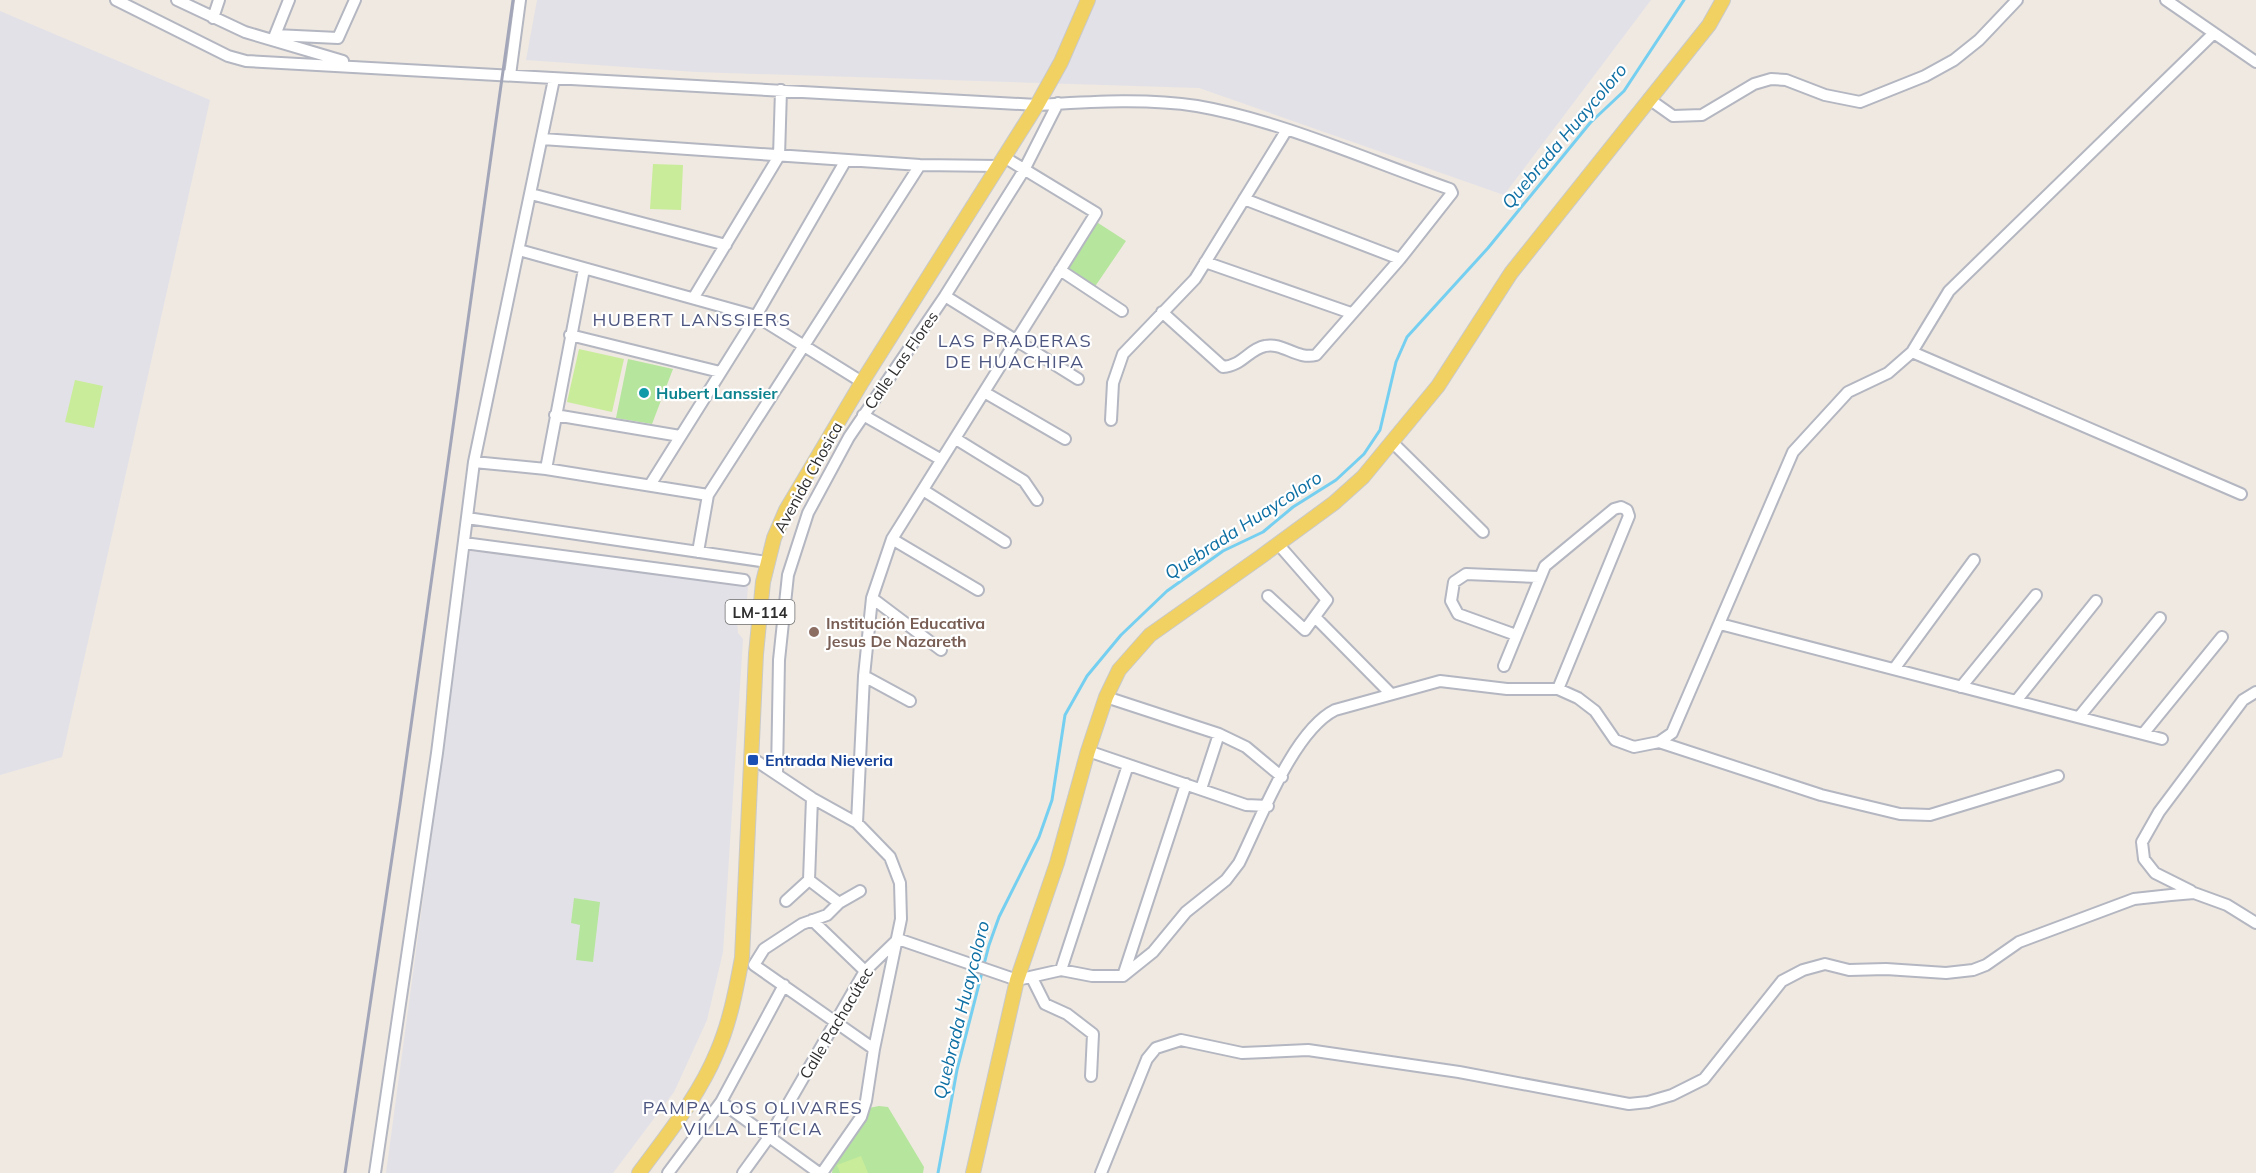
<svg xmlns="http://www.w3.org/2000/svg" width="2256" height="1173" viewBox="0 0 2256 1173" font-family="Mulish,sans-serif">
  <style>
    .industrial { fill: #e3e1e8 }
    .green { fill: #b6e59e }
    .pitch { fill: #c9ec9a }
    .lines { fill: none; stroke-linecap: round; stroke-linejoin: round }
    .stream { stroke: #75cff0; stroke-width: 3 }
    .minor-casing { stroke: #b4b7c1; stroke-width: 14 }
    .major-casing { stroke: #c9c9c9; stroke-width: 16 }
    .minor { stroke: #fff; stroke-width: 10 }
    .major { stroke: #f2d163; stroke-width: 14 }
    .rail { stroke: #a3a6b8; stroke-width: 3 }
    .culture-dot { fill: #0f9aa8; stroke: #fff; stroke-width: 2 }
    .education-dot { fill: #8d6e63; stroke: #fff; stroke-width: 2 }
    .transit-dot { fill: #1a4fb4; stroke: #fff; stroke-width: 2 }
    .labels { text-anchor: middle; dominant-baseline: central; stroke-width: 4.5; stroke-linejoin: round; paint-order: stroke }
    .shield { fill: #fff; stroke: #6d6d6d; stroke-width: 1.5 }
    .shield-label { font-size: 15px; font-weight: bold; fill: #2e2e2e }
    .street-label { font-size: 16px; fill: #2e2e2e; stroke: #fff }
    .culture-label { font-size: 16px; font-weight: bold; fill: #0d838f; stroke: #fff; text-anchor: start }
    .education-label { font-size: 16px; font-weight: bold; fill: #785e54; stroke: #fff; text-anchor: start }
    .transit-label { font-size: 16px; font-weight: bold; fill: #164399; stroke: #fff; text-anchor: start }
    .water-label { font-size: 18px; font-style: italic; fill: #0d6fa3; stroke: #fff }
    .neighbourhood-label { font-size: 18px; letter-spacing: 1.5px; fill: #4d5680; stroke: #fff }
  </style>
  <rect width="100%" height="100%" fill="#efe9e1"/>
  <path class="industrial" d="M537 0H1651L1504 195 1199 88 696 72 526 60Z
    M0 11 210 100 62 757 0 775Z
    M470 551 748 586 745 624 737 623 738 633 743 639 723 952 707 1020 674 1092 613 1173H386Z"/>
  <path class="green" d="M1095 221 1126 241 1094 288 1064 268Z
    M628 359 673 369 652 424 616 418Z
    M574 898 600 902 593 962 576 960 580 925 571 923Z
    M879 1106 888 1107 924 1167 923 1173H832C834 1156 848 1147 856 1133 861 1125 863 1116 869 1108Z"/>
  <path class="pitch" d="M653 164 683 165 681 210 650 209Z
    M579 349 624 359 612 412 567 402Z
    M75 380 103 386 94 428 65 422Z
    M861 1156 868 1173H840L837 1165Z"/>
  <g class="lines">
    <path class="stream" d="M938 1173 957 1070 989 945 999 917 1039 837 1052 800 1065 715 1087 676 1121 635 1167 591 1223 551 1263 532 1293 507 1336 480 1364 454 1380 430 1396 362 1407 337 1488 248 1590 123 1624 91 1684 0"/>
    <defs>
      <path id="minor" d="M116 0 228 56 246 61 1037 105C1089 102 1145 98 1197 106 1279 120 1370 161 1450 189L1452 193 1400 259 1316 355C1297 360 1283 342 1265 346 1249 349 1242 366 1223 367L1162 312
        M177 0 245 32 343 61
        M2166 0 2256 62
        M213 18 219 0
        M275 35 338 38 355 0
        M273 40 289 0
        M510 75 520 0
        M1649 99 1673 116 1702 115 1754 84 1771 79 1786 80 1825 95 1860 102 1925 76 1954 60 1979 40 2017 0
        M542 139 920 165 999 166
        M531 194 726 245
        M1244 199 1400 259
        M519 250 756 316 862 382
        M1205 262 1351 313
        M1060 270 1122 311
        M945 296 1078 379
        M694 297 779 156 781 90
        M570 335 720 372
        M1912 352 2241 494
        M984 392 1065 439
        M555 415 680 436
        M863 415 940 459
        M1111 420 1113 383 1123 354 1195 279 1286 131
        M956 439 1024 481 1037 500
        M1393 443 1483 532
        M474 462 546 469 708 495
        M546 469 584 269
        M650 485 756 316 846 160
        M923 490 1005 542
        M467 518 767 562
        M892 539 978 590
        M464 543 744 580
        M698 552 708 495 920 165
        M1268 596 1305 630 1327 600 1278 544
        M872 598 941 650
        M1315 617 1391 694
        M1720 624 2162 739
        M1516 635 1458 614 1451 601 1454 582 1466 574 1539 577
        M1504 666 1545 566 1614 509 1621 507 1627 510 1629 516 1558 689
        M1894 669 1974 560
        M864 676 910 701
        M1961 687 2036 595
        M1106 697 1219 734 1246 747 1282 777
        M2016 701 2096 601
        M2079 717 2160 618
        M2143 734 2222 637
        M1659 742 1821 795 1900 814 1930 815 2058 776
        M1088 751 1246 805 1268 806
        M752 758 812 798 857 823 890 857 900 883 901 919 874 1049 866 1101 861 1117 822 1173
        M777 774 779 660 788 575 808 513 849 437 945 296 1024 170 1058 103
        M1201 789 1219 734
        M812 798 809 880 839 903
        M857 823 864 676 872 598 892 539 1096 213 1004 157
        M860 891 839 903 827 915 802 924 764 949 754 965 874 1049
        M2191 891 2155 873 2144 859 2142 842 2159 812 2243 700 2256 692
        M786 901 809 880
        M812 920 865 971
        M1061 970 1128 765
        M1123 976 1186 784
        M1032 978 1045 1004 1067 1014 1093 1034 1091 1076
        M721 1102 819 1173
        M375 1173 437 753 474 462 554 79
        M668 1173 721 1102 784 985
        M743 1173 769 1137 865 971 898 939 1017 980 1061 970 1092 976H1123L1153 952 1186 912 1226 880 1239 863C1260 821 1293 731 1335 710L1440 681 1507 689H1558L1578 698 1595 711 1615 740 1634 747 1659 742 1672 733 1793 452 1848 392 1888 373 1912 352 1949 291 2214 33
        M1101 1173 1147 1059 1156 1048 1181 1040 1242 1053 1308 1050 1459 1072 1629 1104 1648 1102 1672 1095 1704 1079 1782 981 1803 970 1825 964 1849 970 1886 969 1946 973 1973 970 1986 965 2019 942 2134 899 2171 895 2194 893 2227 905 2256 923"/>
      <path id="major" d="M639 1173C667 1135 699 1096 717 1052 730 1022 736 990 742 958L756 654 763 582 774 538 786 510 862 382 1037 105 1061 62 1088 0
        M973 1173 1017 980 1057 863 1088 751 1106 697 1119 670 1150 635 1259 558 1334 503 1363 477 1438 386 1511 273 1709 25 1723 0"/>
    </defs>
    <use href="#minor" class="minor-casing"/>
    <use href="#major" class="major-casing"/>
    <use href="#minor" class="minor"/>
    <use href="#major" class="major"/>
    <path class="rail" d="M345 1173 400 804 513 0"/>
  </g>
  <circle class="culture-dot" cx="644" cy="393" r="6"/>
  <circle class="education-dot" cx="814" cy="632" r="6"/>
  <rect class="transit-dot" x="747" y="754" width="12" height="12" rx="3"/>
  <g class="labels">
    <rect class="shield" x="725.5" y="600" width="69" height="24" rx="4.5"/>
    <g class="shield-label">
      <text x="760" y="612">LM-114</text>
    </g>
    <g class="street-label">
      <text transform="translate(901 360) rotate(-55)">Calle Las Flores</text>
      <text transform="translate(808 477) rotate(-61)">Avenida Chosica</text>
      <text transform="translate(836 1023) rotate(-59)">Calle Pachacútec</text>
    </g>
    <g class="culture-label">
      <text x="656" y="393">Hubert Lanssier</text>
    </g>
    <g class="education-label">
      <text x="826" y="623">Institución Educativa<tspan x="826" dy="18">Jesus De Nazareth</tspan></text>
    </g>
    <g class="transit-label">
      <text x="765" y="760">Entrada Nieveria</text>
    </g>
    <g class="water-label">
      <text transform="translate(1564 136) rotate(-50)">Quebrada Huaycoloro</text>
      <text transform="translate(1243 525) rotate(-33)">Quebrada Huaycoloro</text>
      <text transform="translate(961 1010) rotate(-76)">Quebrada Huaycoloro</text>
    </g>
    <g class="neighbourhood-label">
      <text x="692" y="319">HUBERT LANSSIERS</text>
      <text x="1015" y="340">LAS PRADERAS<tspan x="1015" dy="21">DE HUACHIPA</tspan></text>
      <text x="753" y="1107">PAMPA LOS OLIVARES<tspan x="753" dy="21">VILLA LETICIA</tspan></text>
    </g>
  </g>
</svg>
